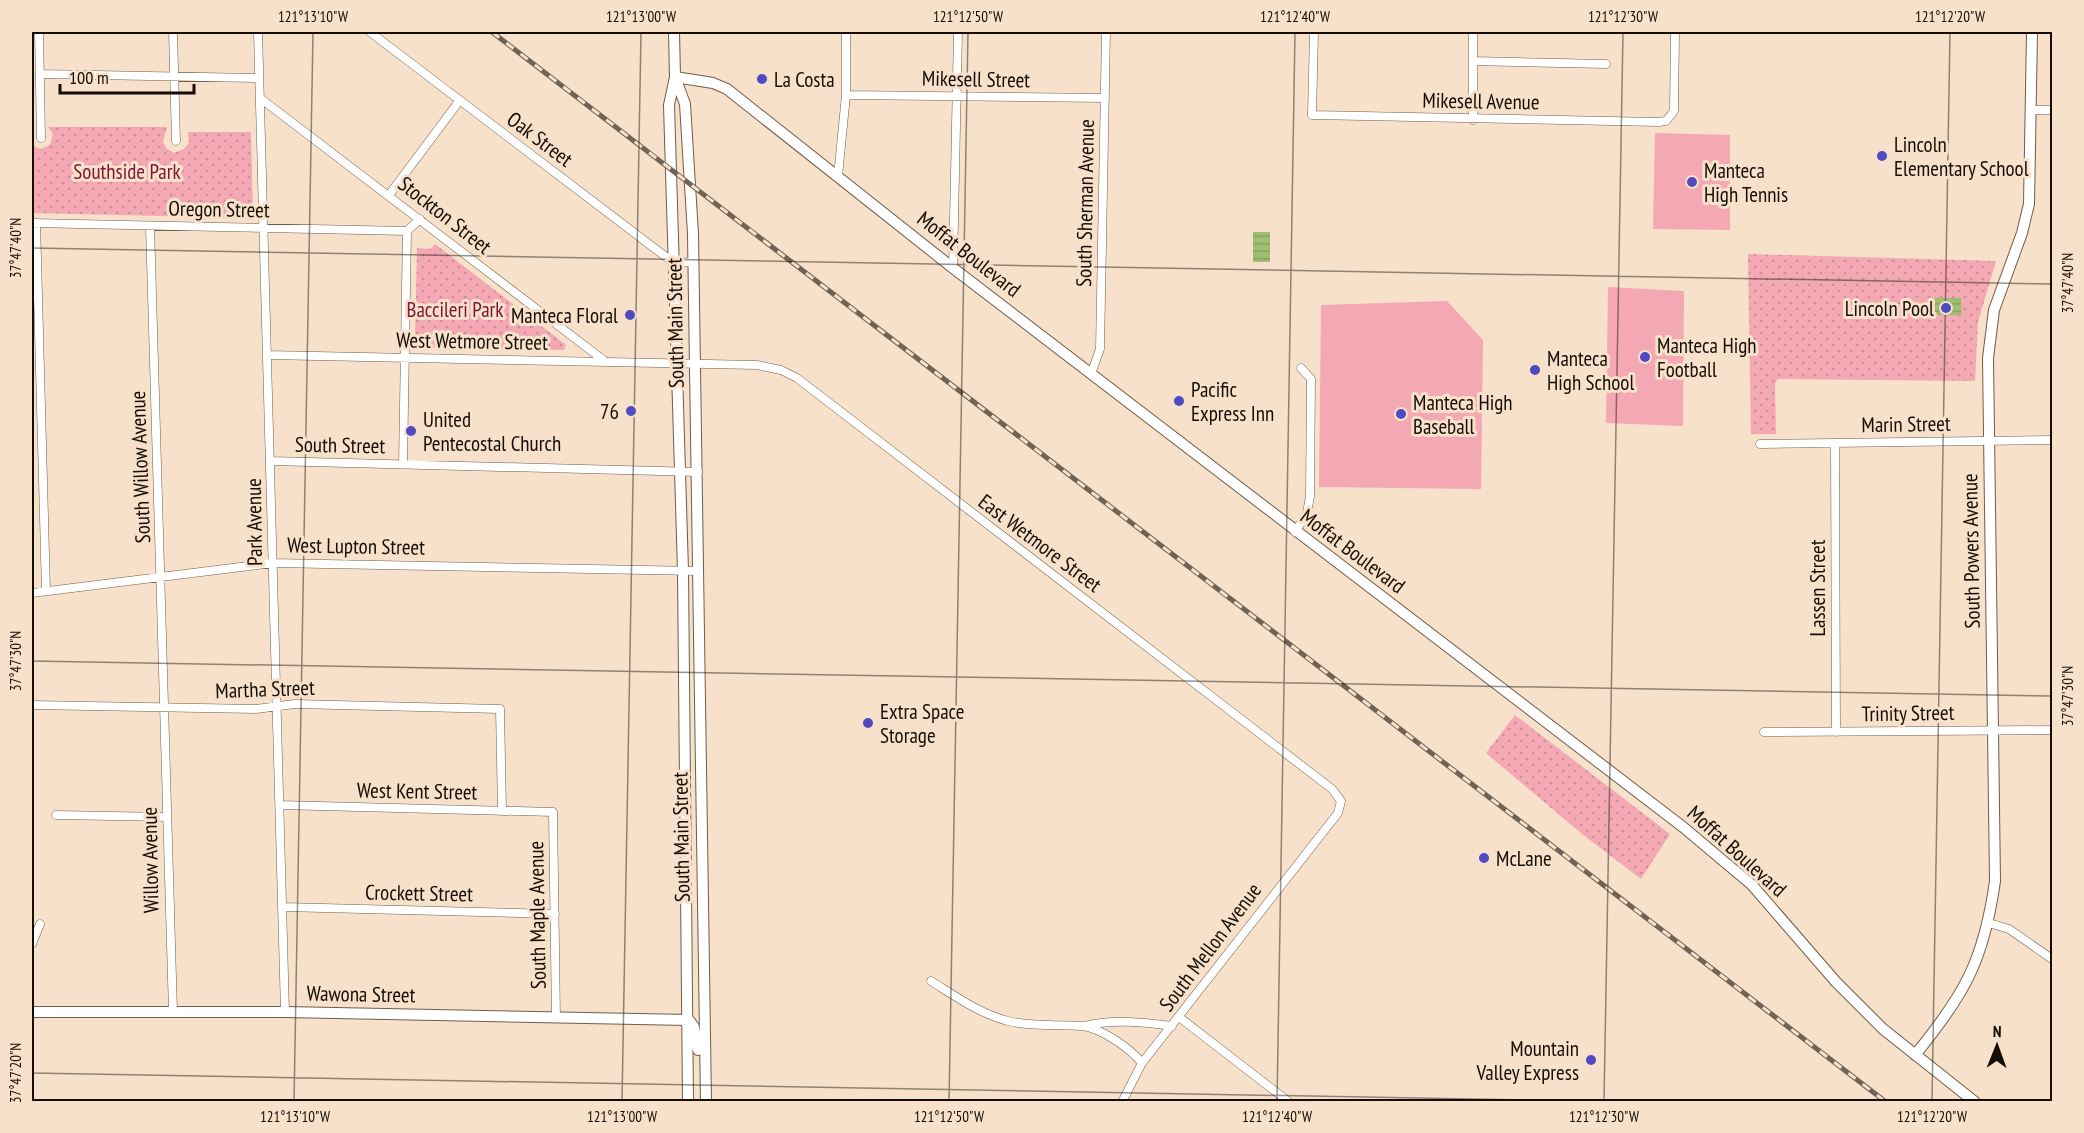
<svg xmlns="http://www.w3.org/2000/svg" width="2084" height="1133" viewBox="0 0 2084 1133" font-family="'PT Sans Narrow',sans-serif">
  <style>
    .grass { fill: #f3a8b4 }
    .park { fill: url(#park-dots) }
    .water { fill: url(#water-rules) }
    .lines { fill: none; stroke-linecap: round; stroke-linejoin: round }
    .street-casing { stroke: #705d49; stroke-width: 9 }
    .secondary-casing { stroke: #705d49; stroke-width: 12 }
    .street { stroke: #fff; stroke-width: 8 }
    .secondary { stroke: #fff; stroke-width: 10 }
    .rail-casing { stroke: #706255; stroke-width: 5 }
    .rail { stroke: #f7e1ca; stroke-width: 3; stroke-dasharray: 9; stroke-linecap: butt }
    .ticks { fill: none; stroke: #150d06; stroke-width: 1.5; stroke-opacity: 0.45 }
    .poi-dot { fill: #5149c0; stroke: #f7e1ca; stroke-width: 2 }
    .labels { text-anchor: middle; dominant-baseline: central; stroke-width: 6; stroke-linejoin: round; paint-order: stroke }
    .poi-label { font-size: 21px; fill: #150d06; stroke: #f7e1ca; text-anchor: start }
    .street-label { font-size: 21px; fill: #150d06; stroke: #f7e1ca }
    .park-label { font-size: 21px; fill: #7e1536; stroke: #f7e1ca }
    .neatline { fill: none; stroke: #150d06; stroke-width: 2 }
    .ticks-label { font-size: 15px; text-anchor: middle; fill: #150d06 }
  </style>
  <defs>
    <pattern id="park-dots" width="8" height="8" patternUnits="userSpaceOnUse" patternTransform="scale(1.5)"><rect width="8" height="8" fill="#f3a8b4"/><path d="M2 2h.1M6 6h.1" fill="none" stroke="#cf8f99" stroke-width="1.8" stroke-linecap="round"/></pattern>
    <pattern id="water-rules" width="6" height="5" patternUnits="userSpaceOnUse" patternTransform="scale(1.5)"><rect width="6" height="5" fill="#9ebe70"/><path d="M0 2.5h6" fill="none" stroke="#87a260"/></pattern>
  </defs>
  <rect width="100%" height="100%" fill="#f7e1ca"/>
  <path class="grass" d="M1655 133 1730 135V230L1653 229Z
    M1608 287 1684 291 1683 426 1606 423Z
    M1447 301 1483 340 1481 489 1319 487 1321 305Z"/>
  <path class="park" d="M48 127H167L163 142 167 149 174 153 184 149 189 143 188 132H251L253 216 251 218 32 213V145L40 149 50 145 53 134Z
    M435 244 566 345 564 350 419 347 415 343 417 248 430 249Z
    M1748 254 1996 261 1978 322 1975 381 1777 379 1775 385 1776 434H1751Z
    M1515 715 1670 834 1641 879 1582 834 1486 753Z"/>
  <path class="water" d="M1253 232H1270V262H1253Z
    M1931 298H1961V315H1930Z"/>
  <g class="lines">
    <defs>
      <path id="street" d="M39 32 41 138
        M173 32 176 141
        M258 32 285 1012
        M370 32 674 263 693 262
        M1314 32 1312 115 1659 122 1666 121 1674 111 1675 32
        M1473 61 1606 64
        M40 74 259 78
        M846 95 1105 98
        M260 98 606 362
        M2032 110H2052
        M1473 120V32
        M838 176 846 95V32
        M389 195 460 100
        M32 223 407 231
        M36 223 46 591
        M150 226 173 1012
        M953 268 958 32
        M267 355 757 365 781 370 797 378 1332 789 1341 801 1338 813 1142 1063 1122 1102
        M1091 374 1100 349 1106 32
        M1835 443 1836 732
        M1760 444 2052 440
        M271 461 698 472
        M403 464 407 231 420 219
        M1295 532 1307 513 1310 496 1311 379 1301 368
        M32 593 273 563 699 571
        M32 705 256 709 295 704 500 709 502 811
        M1764 732 2052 730
        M280 805 553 812 556 1018
        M56 815 167 817
        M283 907 555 914
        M1989 923 2009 929 2052 959
        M32 944 40 924
        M931 981C955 996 980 1014 1008 1021 1032 1027 1057 1024 1081 1026 1100 1027 1131 1049 1142 1063
        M1179 1017 1289 1102
        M1084 1026C1114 1019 1143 1022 1172 1026"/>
      <path id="secondary" d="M674 32 675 77 669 105 683 571 688 1102
        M675 77 713 83 727 89 953 268 1683 827 1752 885 1836 982 1883 1029 1975 1102
        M675 77 685 104 693 234 706 1102
        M32 1012H285L689 1020 694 1027 698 1050
        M1915 1055C1965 994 1984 960 1995 881L1988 358 1994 310 2022 233 2029 204 2032 32"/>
    </defs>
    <use href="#street" class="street-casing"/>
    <use href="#secondary" class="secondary-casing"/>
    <use href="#street" class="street"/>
    <use href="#secondary" class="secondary"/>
    <defs>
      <path id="rail" d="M492 32 1886 1102"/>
    </defs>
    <use href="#rail" class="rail-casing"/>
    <use href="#rail" class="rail"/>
  </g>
  <path class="ticks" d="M32 248 2052 284M32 661 2052 696M32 1073 1638 1102M294 1102 313 32M622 1102 641 32M949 1102 968 32M1277 1102 1295 32M1604 1102 1623 32M1932 1102 1950 32"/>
  <g class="poi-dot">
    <circle cx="762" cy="79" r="6"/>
    <circle cx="1882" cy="156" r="6"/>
    <circle cx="1692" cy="182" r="6"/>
    <circle cx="1946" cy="308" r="6"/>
    <circle cx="630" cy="315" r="6"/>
    <circle cx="1645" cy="357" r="6"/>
    <circle cx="1535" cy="370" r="6"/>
    <circle cx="1179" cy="401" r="6"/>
    <circle cx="631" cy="411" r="6"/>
    <circle cx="1401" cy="414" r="6"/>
    <circle cx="411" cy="431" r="6"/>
    <circle cx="868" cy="723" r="6"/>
    <circle cx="1484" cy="858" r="6"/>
    <circle cx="1591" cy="1060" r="6"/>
  </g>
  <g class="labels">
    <g class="poi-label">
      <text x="774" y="79">La Costa</text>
      <text x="1894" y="144">Lincoln<tspan x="1894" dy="24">Elementary School</tspan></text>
      <text x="1704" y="170">Manteca<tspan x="1704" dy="24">High Tennis</tspan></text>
      <text x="1934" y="308" text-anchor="end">Lincoln Pool</text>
      <text x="618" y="315" text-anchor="end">Manteca Floral</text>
      <text x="1657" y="345">Manteca High<tspan x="1657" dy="24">Football</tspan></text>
      <text x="1547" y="358">Manteca<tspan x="1547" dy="24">High School</tspan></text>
      <text x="1191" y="389">Pacific<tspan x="1191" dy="24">Express Inn</tspan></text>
      <text x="1413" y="402">Manteca High<tspan x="1413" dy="24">Baseball</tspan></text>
      <text x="619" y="411" text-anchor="end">76</text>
      <text x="423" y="419">United<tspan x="423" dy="24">Pentecostal Church</tspan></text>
      <text x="880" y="711">Extra Space<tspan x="880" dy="24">Storage</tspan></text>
      <text x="1496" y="858">McLane</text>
      <text x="1579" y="1048" text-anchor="end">Mountain<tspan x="1579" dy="24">Valley Express</tspan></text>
    </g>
    <g class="street-label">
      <text transform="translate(976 79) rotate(1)">Mikesell Street</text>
      <text transform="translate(1481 101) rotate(1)">Mikesell Avenue</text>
      <text transform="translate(540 139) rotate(37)">Oak Street</text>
      <text transform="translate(1085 203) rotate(-89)">South Sherman Avenue</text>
      <text transform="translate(219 209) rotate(1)">Oregon Street</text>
      <text transform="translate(445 215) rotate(38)">Stockton Street</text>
      <text transform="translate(969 254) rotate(38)">Moffat Boulevard</text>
      <text transform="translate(675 323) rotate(-91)">South Main Street</text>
      <text transform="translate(472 341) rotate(1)">West Wetmore Street</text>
      <text transform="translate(1906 424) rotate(-1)">Marin Street</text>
      <text transform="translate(340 445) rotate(1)">South Street</text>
      <text transform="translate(140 467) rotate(-92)">South Willow Avenue</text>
      <text transform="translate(254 522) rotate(-91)">Park Avenue</text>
      <text transform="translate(1040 543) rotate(37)">East Wetmore Street</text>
      <text transform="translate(356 546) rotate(1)">West Lupton Street</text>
      <text transform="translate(1353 551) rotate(37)">Moffat Boulevard</text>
      <text transform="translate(1971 551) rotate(-91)">South Powers Avenue</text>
      <text transform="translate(1817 588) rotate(-90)">Lassen Street</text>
      <text transform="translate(265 689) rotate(-2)">Martha Street</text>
      <text transform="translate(1908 713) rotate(-1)">Trinity Street</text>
      <text transform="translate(417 791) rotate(1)">West Kent Street</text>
      <text transform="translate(681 837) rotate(-91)">South Main Street</text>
      <text transform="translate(1737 851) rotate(42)">Moffat Boulevard</text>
      <text transform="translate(150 860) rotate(-91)">Willow Avenue</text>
      <text transform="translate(419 893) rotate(1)">Crockett Street</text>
      <text transform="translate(537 915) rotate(-91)">South Maple Avenue</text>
      <text transform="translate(1210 947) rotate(-53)">South Mellon Avenue</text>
      <text transform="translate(361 994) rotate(1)">Wawona Street</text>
    </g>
    <g class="park-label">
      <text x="127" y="171">Southside Park</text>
      <text x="455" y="309">Baccileri Park</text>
    </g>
  </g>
  <rect width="2084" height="1133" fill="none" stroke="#f7e1ca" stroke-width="66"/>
  <g transform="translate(1997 1046) rotate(1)" stroke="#f7e1ca" stroke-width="4.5" paint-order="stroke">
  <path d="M0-4.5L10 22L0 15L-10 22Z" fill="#150d06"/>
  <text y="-9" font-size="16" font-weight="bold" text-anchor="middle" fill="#150d06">N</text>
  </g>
  <path d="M60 84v9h134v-9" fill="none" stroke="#150d06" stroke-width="3"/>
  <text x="69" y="84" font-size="18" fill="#150d06" stroke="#f7e1ca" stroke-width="4.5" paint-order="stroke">100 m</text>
  <rect x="33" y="33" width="2018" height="1067" class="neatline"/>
  <g class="ticks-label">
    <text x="313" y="22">121°13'10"W</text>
    <text x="641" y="22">121°13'00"W</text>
    <text x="968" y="22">121°12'50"W</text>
    <text x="1295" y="22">121°12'40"W</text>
    <text x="1623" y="22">121°12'30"W</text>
    <text x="1950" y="22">121°12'20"W</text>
    <text transform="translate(16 248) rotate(-90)" y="5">37°47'40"N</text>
    <text transform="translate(2068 283) rotate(-90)" y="5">37°47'40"N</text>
    <text transform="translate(16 661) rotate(-90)" y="5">37°47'30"N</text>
    <text transform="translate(2068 696) rotate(-90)" y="5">37°47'30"N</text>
    <text transform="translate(16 1073) rotate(-90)" y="5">37°47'20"N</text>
    <text x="295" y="1122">121°13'10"W</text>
    <text x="622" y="1122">121°13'00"W</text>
    <text x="949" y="1122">121°12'50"W</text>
    <text x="1277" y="1122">121°12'40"W</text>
    <text x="1604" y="1122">121°12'30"W</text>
    <text x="1932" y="1122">121°12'20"W</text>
  </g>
</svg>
